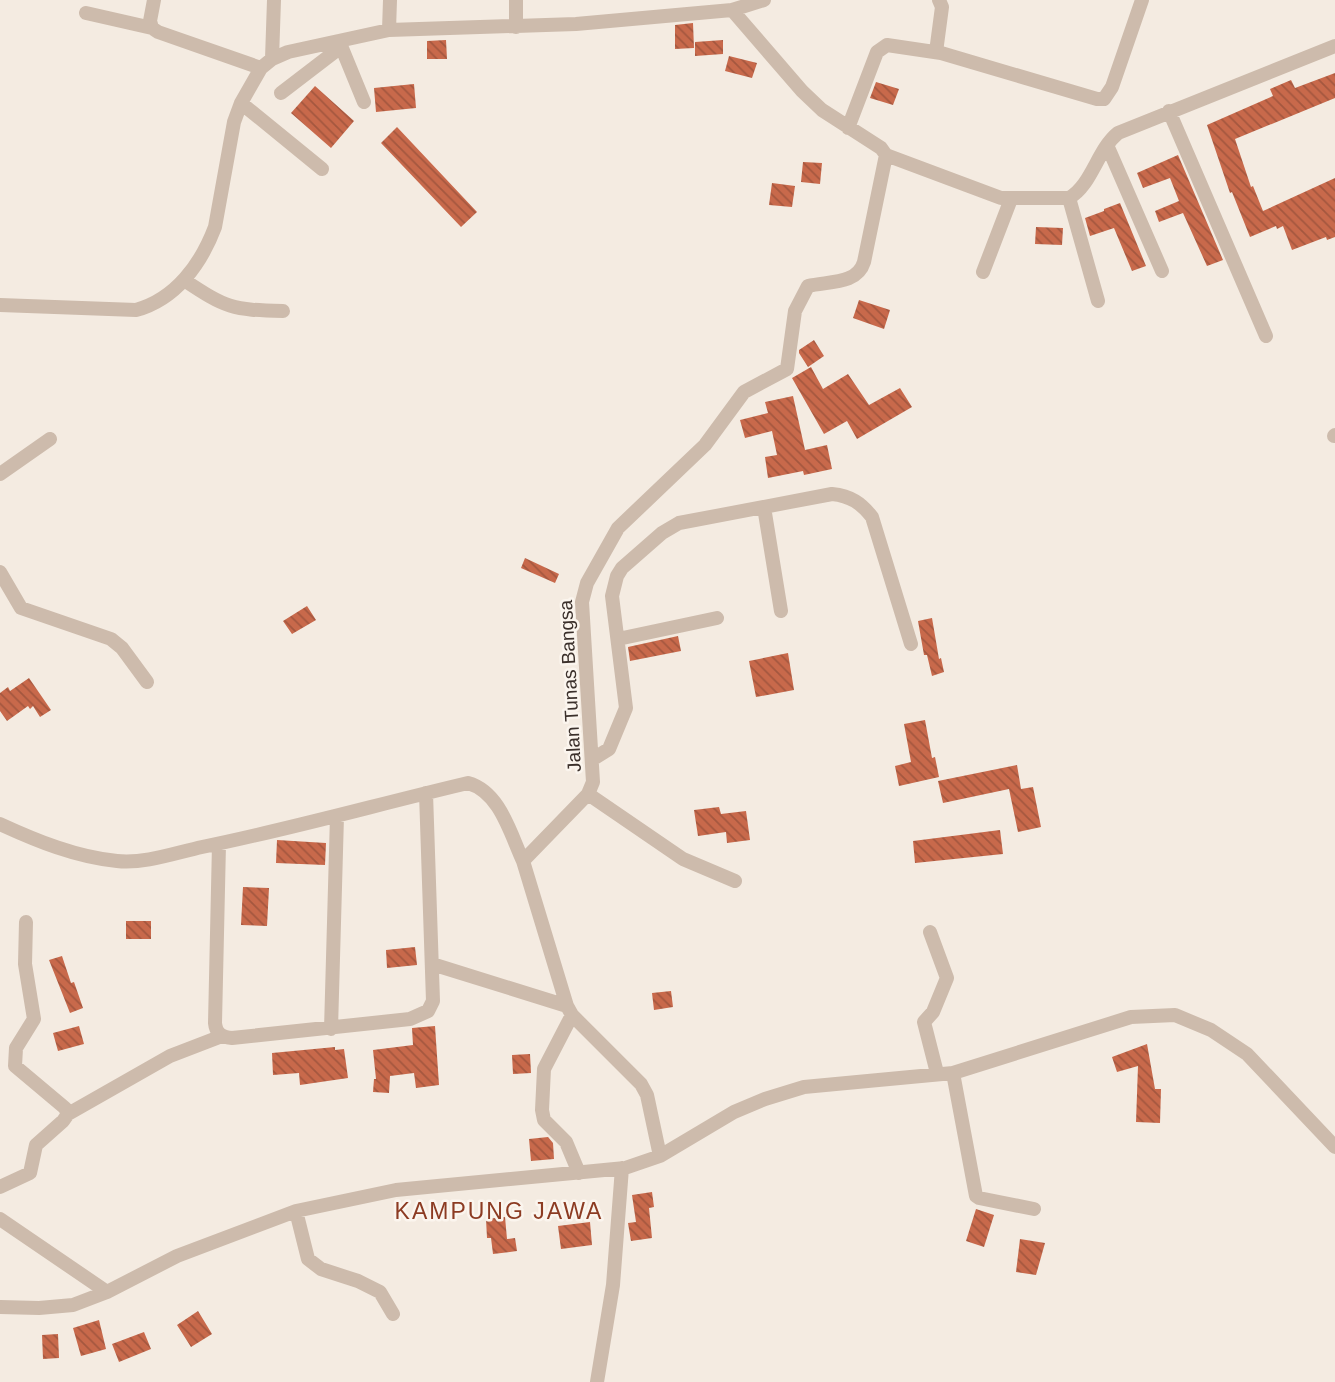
<svg xmlns="http://www.w3.org/2000/svg" width="1335" height="1382" viewBox="0 0 1335 1382" font-family="Helvetica,sans-serif">
  <style>
    .building { fill: url(#building-back-hatch) }
    .lines { fill: none; stroke-linecap: round; stroke-linejoin: round }
    .minor { stroke: #cdbbac; stroke-width: 14 }
    .labels { text-anchor: middle; dominant-baseline: central; stroke-width: 5; stroke-linejoin: round; paint-order: stroke }
    .street-label { font-size: 19px; fill: #3b302b; stroke: #fbf5ee }
    .quarter-label { font-size: 23px; letter-spacing: 2px; fill: #8c3b22; stroke: #fbf5ee }
  </style>
  <defs>
    <pattern id="building-back-hatch" width="6" height="6" patternUnits="userSpaceOnUse" patternTransform="scale(1.75)"><rect width="6" height="6" fill="#c8694b"/><path d="M-1 5l2 2M0 0l6 6M5-1l2 2" fill="none" stroke="#a4573f"/></pattern>
  </defs>
  <rect width="100%" height="100%" fill="#f4ebe1"/>
  <path class="building" d="M693 23 694 48 675 49V25Z
    M446 40 447 59H427V41Z
    M723 40V54L695 56V42Z
    M729 56 757 63 752 78 725 71Z
    M1335 73V98L1235 139 1251 187 1253 186 1263 211 1335 178V237L1327 240 1326 237 1292 250 1283 226 1277 229 1276 226 1250 237 1232 192 1230 193 1207 125 1273 96 1270 89 1291 80 1295 88Z
    M876 82 899 89 893 105 870 98Z
    M414 84 416 108 376 112 374 88Z
    M315 86 354 121 331 148 291 113Z
    M397 127 477 212 461 227 381 143Z
    M1178 155 1223 260 1207 266 1183 213 1159 222 1155 211 1179 201 1170 178 1143 188 1137 173Z
    M803 162 822 163 820 184 801 182Z
    M772 183 795 186 792 207 769 205Z
    M1120 203 1146 266 1132 271 1114 228 1090 236 1085 218 1104 211V209Z
    M1036 227 1063 228 1062 245 1035 244Z
    M859 300 890 310 884 329 853 318Z
    M814 340 824 356 808 367 799 353V350Z
    M811 367 823 389 848 374 869 405 900 388 912 407 857 439 847 421 824 434 792 378Z
    M793 396 805 450 827 445 832 469 804 475 803 471 768 478 765 457 777 455 772 431 745 438 740 420 768 413 765 402Z
    M525 558 559 574 555 583 521 568Z
    M307 606 316 620 292 634 283 621Z
    M932 618 939 659 941 658 944 672 932 676 927 655H924L918 621Z
    M678 636 681 651 630 661 628 647Z
    M788 653 794 690 756 697 749 661Z
    M29 678 51 710 40 717 33 706 30 709 28 706 7 721 0 711V693L8 687 10 691Z
    M925 720 932 758 935 757 939 777 899 786 895 766 911 762 904 724Z
    M1017 765 1021 789 1033 787 1041 827 1018 832 1009 789 943 803 938 781Z
    M719 807 721 814 746 811 750 840 727 843 726 832 698 836 694 810Z
    M1000 830 1003 854 915 863 913 841Z
    M277 840 326 843 325 865 276 863Z
    M243 887 269 888 267 926 241 925Z
    M126 921H151V939H126Z
    M415 947 417 965 387 968 386 950Z
    M62 956 71 983 74 982 83 1008 70 1013 49 960Z
    M671 991 673 1007 654 1010 652 993Z
    M79 1026 84 1044 58 1051 53 1033Z
    M435 1026 439 1085 416 1088 414 1073 390 1076 389 1093 373 1092 374 1079H376L373 1050 413 1045 412 1028Z
    M1147 1044 1155 1089H1161L1160 1123 1136 1122 1138 1066 1117 1072 1112 1057Z
    M335 1047V1050L344 1049 348 1078 300 1085 299 1073 273 1075 272 1053Z
    M530 1054 531 1073 513 1074 512 1055Z
    M548 1137 553 1143 554 1159 531 1161 529 1139Z
    M652 1192 654 1207 649 1208 652 1238 631 1241 628 1223 636 1222 632 1195Z
    M976 1209 994 1215 984 1247 966 1241Z
    M505 1217 507 1239 515 1238 517 1251 493 1254 491 1238H487L486 1219Z
    M590 1222 592 1245 561 1249 558 1226Z
    M1020 1239 1045 1243 1036 1275 1016 1272Z
    M198 1311 212 1334 191 1347 177 1325Z
    M99 1320 106 1349 81 1356 73 1328Z
    M144 1332 151 1349 119 1362 112 1344Z
    M58 1334 59 1358 43 1359 42 1335Z"/>
  <g class="lines">
    <path class="minor" d="M516 0V27
      M732 10 802 91 822 110 881 148 886 155 1001 198H1069C1092 185 1097 150 1118 133L1335 46
      M86 13 152 28 158 32 261 68
      M152 28 150 21 154 0
      M389 30 390 0
      M339 41 364 102
      M936 52 942 7 939 0
      M272 59 274 0
      M281 93 341 47
      M241 103 322 169
      M1169 111 1266 336
      M848 128 877 52 887 45 941 53 1097 99H1104L1112 87 1142 0
      M1107 145 1162 271
      M1069 198 1098 301
      M983 272 1011 199
      M184 280C226 308 232 310 283 311
      M0 305 136 310C176 299 201 264 215 227L234 122 241 103 261 68 272 59 288 52 389 30 576 24 732 10 764 0
      M1334 436 1335 435
      M0 474 50 439
      M764 507 781 611
      M0 572 21 608 111 639 122 648 147 682
      M618 639 717 618
      M593 759 609 749 626 708 612 596 617 576 622 568 662 533 679 523 832 494C851 496 861 503 872 517L911 644
      M588 794 683 859 735 881
      M0 824C37 841 76 857 117 861 144 864 175 853 202 847 291 829 379 804 468 783 500 792 510 833 523 861
      M219 844 215 1023C216 1034 222 1037 232 1038L410 1019 428 1011 433 1001 426 793
      M930 932 947 978 933 1012 924 1022 937 1073
      M432 964 567 1006
      M572 1015 544 1069 542 1110 544 1120 566 1142 579 1173
      M331 1029 337 816
      M953 1073 976 1196 979 1198 1034 1209
      M68 1114 170 1056 222 1036
      M660 1156 647 1095 641 1084 572 1015 567 1006 523 861 588 794 593 782 582 602 587 583 618 528 705 445 744 392 787 369 795 311 808 286C828 281 857 285 864 262L886 155
      M0 1187 30 1173 36 1145 63 1121 68 1114 65 1108 15 1066 16 1048 34 1019 25 964 26 922
      M296 1211 308 1259 321 1269 358 1281 380 1292 393 1314
      M0 1219 107 1292
      M0 1307 39 1308 73 1305 107 1292 177 1256 296 1211 396 1190 625 1168 660 1156 734 1112 765 1099 804 1087 953 1073 1131 1017 1175 1015 1211 1030 1247 1054 1335 1147
      M597 1382 613 1285 622 1168"/>
  </g>
  <g class="labels">
    <g class="street-label">
      <text transform="translate(570 686) rotate(-93)">Jalan Tunas Bangsa</text>
    </g>
    <g class="quarter-label">
      <text x="499" y="1211">KAMPUNG JAWA</text>
    </g>
  </g>
</svg>
